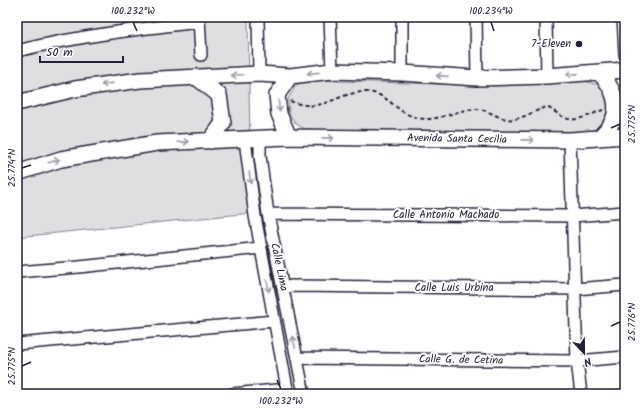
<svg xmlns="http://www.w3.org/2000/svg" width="642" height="411" viewBox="0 0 642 411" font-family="Kalam,sans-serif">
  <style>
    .green { fill: #dfdfe2; stroke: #80808e }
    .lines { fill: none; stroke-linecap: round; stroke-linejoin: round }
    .street-casing { stroke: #22223b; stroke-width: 14 }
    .secondary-casing { stroke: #22223b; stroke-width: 18 }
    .path { stroke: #22223b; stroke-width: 2; stroke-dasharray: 4 3; stroke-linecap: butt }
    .street { stroke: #fff; stroke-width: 11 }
    .secondary { stroke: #fff; stroke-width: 15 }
    .oneway { stroke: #9c9ca7 }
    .ticks { fill: none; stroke: #22223b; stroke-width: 1.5 }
    .poi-dot { fill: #22223b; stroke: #fff; stroke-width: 1.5 }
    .labels { text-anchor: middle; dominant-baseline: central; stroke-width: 4; stroke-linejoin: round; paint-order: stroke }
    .poi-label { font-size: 11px; fill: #22223b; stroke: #fff; text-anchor: end }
    .street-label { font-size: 11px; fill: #22223b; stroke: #fff }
    .neatline { fill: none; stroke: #22223b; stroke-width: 1.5 }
    .ticks-label { font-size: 10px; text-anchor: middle; fill: #22223b }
  </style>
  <rect width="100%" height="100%" fill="#fff"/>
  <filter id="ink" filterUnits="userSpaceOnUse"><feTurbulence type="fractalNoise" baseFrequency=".025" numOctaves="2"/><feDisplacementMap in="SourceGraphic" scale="8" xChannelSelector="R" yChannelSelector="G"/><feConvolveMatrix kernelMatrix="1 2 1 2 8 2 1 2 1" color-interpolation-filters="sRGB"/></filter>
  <g filter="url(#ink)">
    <path class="green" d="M17 17H248L251 213 17 237Z
      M307 80 473 85 544 84 584 81 599 85 608 98 611 113 603 126 591 131 511 135 305 129 296 124 289 114 288 99 296 85Z
      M265 217 299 394H294L258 218Z"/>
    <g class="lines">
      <defs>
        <path id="street" d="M199 17 201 55
          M258 17 259 74
          M330 17 332 71
          M402 17V73
          M476 17 477 78
          M546 17 547 76
          M623 17 625 55
          M17 51C77 36 138 29 199 22
          M260 139V156L268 214 304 394
          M245 140 255 216 288 394
          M570 140 577 361 581 394
          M268 214 572 216 625 212
          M17 272 79 267 261 248
          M283 288 291 286 575 289 625 285
          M17 344 274 321
          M297 358 577 361 625 357
          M232 394 287 389"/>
        <path id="secondary" d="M599 73C612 85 622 106 611 124 608 129 603 133 599 138
          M196 77 219 95 223 123 210 141
          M17 103 75 89 140 80 259 74 290 76 332 71 402 73 477 78 547 76 625 70
          M289 137 279 114 277 95 290 76
          M17 173 61 159 157 143 289 137 570 140 625 136"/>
      </defs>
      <use href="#street" class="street-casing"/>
      <use href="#secondary" class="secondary-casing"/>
      <path class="path" d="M290 101C325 115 336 91 367 92 388 93 395 112 415 117 435 124 454 110 474 109 489 108 500 122 515 119 526 117 536 110 547 107 553 110 558 114 563 117 576 124 590 114 603 110"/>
      <use href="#street" class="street"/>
      <use href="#secondary" class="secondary"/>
    </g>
    <defs><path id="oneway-shaft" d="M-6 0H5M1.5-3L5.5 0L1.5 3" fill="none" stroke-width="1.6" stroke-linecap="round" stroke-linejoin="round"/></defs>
    <g class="oneway">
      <use href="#oneway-shaft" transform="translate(313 73) rotate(174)"/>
      <use href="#oneway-shaft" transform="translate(572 74) rotate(176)"/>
      <use href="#oneway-shaft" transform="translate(237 75) rotate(177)"/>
      <use href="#oneway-shaft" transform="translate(442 76) rotate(-176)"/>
      <use href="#oneway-shaft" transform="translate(107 84) rotate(172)"/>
      <use href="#oneway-shaft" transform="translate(279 106) rotate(84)"/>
      <use href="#oneway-shaft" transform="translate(328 138) rotate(1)"/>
      <use href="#oneway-shaft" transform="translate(528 140) rotate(1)"/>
      <use href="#oneway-shaft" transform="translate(183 142) rotate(-2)"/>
      <use href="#oneway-shaft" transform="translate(54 161) rotate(-17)"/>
      <use href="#oneway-shaft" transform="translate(250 178) rotate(82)"/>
      <use href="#oneway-shaft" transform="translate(268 286) rotate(80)"/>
      <use href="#oneway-shaft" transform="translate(294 342) rotate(-101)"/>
    </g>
  </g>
  <path class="ticks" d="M133 22 137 31M491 22 494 31M611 128 620 124M22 168 31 165M611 326 620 322M22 366 31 362M277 380 281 389"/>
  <circle class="poi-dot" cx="579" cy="44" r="4"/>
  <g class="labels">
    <g class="poi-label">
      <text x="571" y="44">7-Eleven</text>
    </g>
    <g class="street-label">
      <text transform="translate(457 139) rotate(1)">Avenida Santa Cecilia</text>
      <text x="446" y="215">Calle Antonio Machado</text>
      <text transform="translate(279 267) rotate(78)">Calle Lima</text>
      <text x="454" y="288">Calle Luis Urbina</text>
      <text transform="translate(461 360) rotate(1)">Calle G. de Cetina</text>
    </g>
  </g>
  <rect width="642" height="411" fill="none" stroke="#fff" stroke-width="44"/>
  <g transform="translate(584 353) rotate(158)" stroke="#ffffff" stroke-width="3" paint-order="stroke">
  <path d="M0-3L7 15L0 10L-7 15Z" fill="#22223b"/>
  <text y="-6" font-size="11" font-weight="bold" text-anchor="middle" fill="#22223b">N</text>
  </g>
  <path d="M40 56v6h83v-6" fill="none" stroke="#22223b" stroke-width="2"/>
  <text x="46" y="56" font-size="12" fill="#22223b" stroke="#ffffff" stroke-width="3" paint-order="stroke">50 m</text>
  <rect x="22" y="22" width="598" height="367" class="neatline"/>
  <g class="ticks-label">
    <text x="133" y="14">100.232°W</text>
    <text x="491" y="14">100.234°W</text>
    <text transform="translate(631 124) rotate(-90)" y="4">25.775°N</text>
    <text transform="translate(11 168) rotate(-90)" y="4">25.774°N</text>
    <text transform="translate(631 322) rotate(-90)" y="4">25.776°N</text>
    <text transform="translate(11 366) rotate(-90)" y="4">25.775°N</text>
    <text x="281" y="404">100.232°W</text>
  </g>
</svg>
